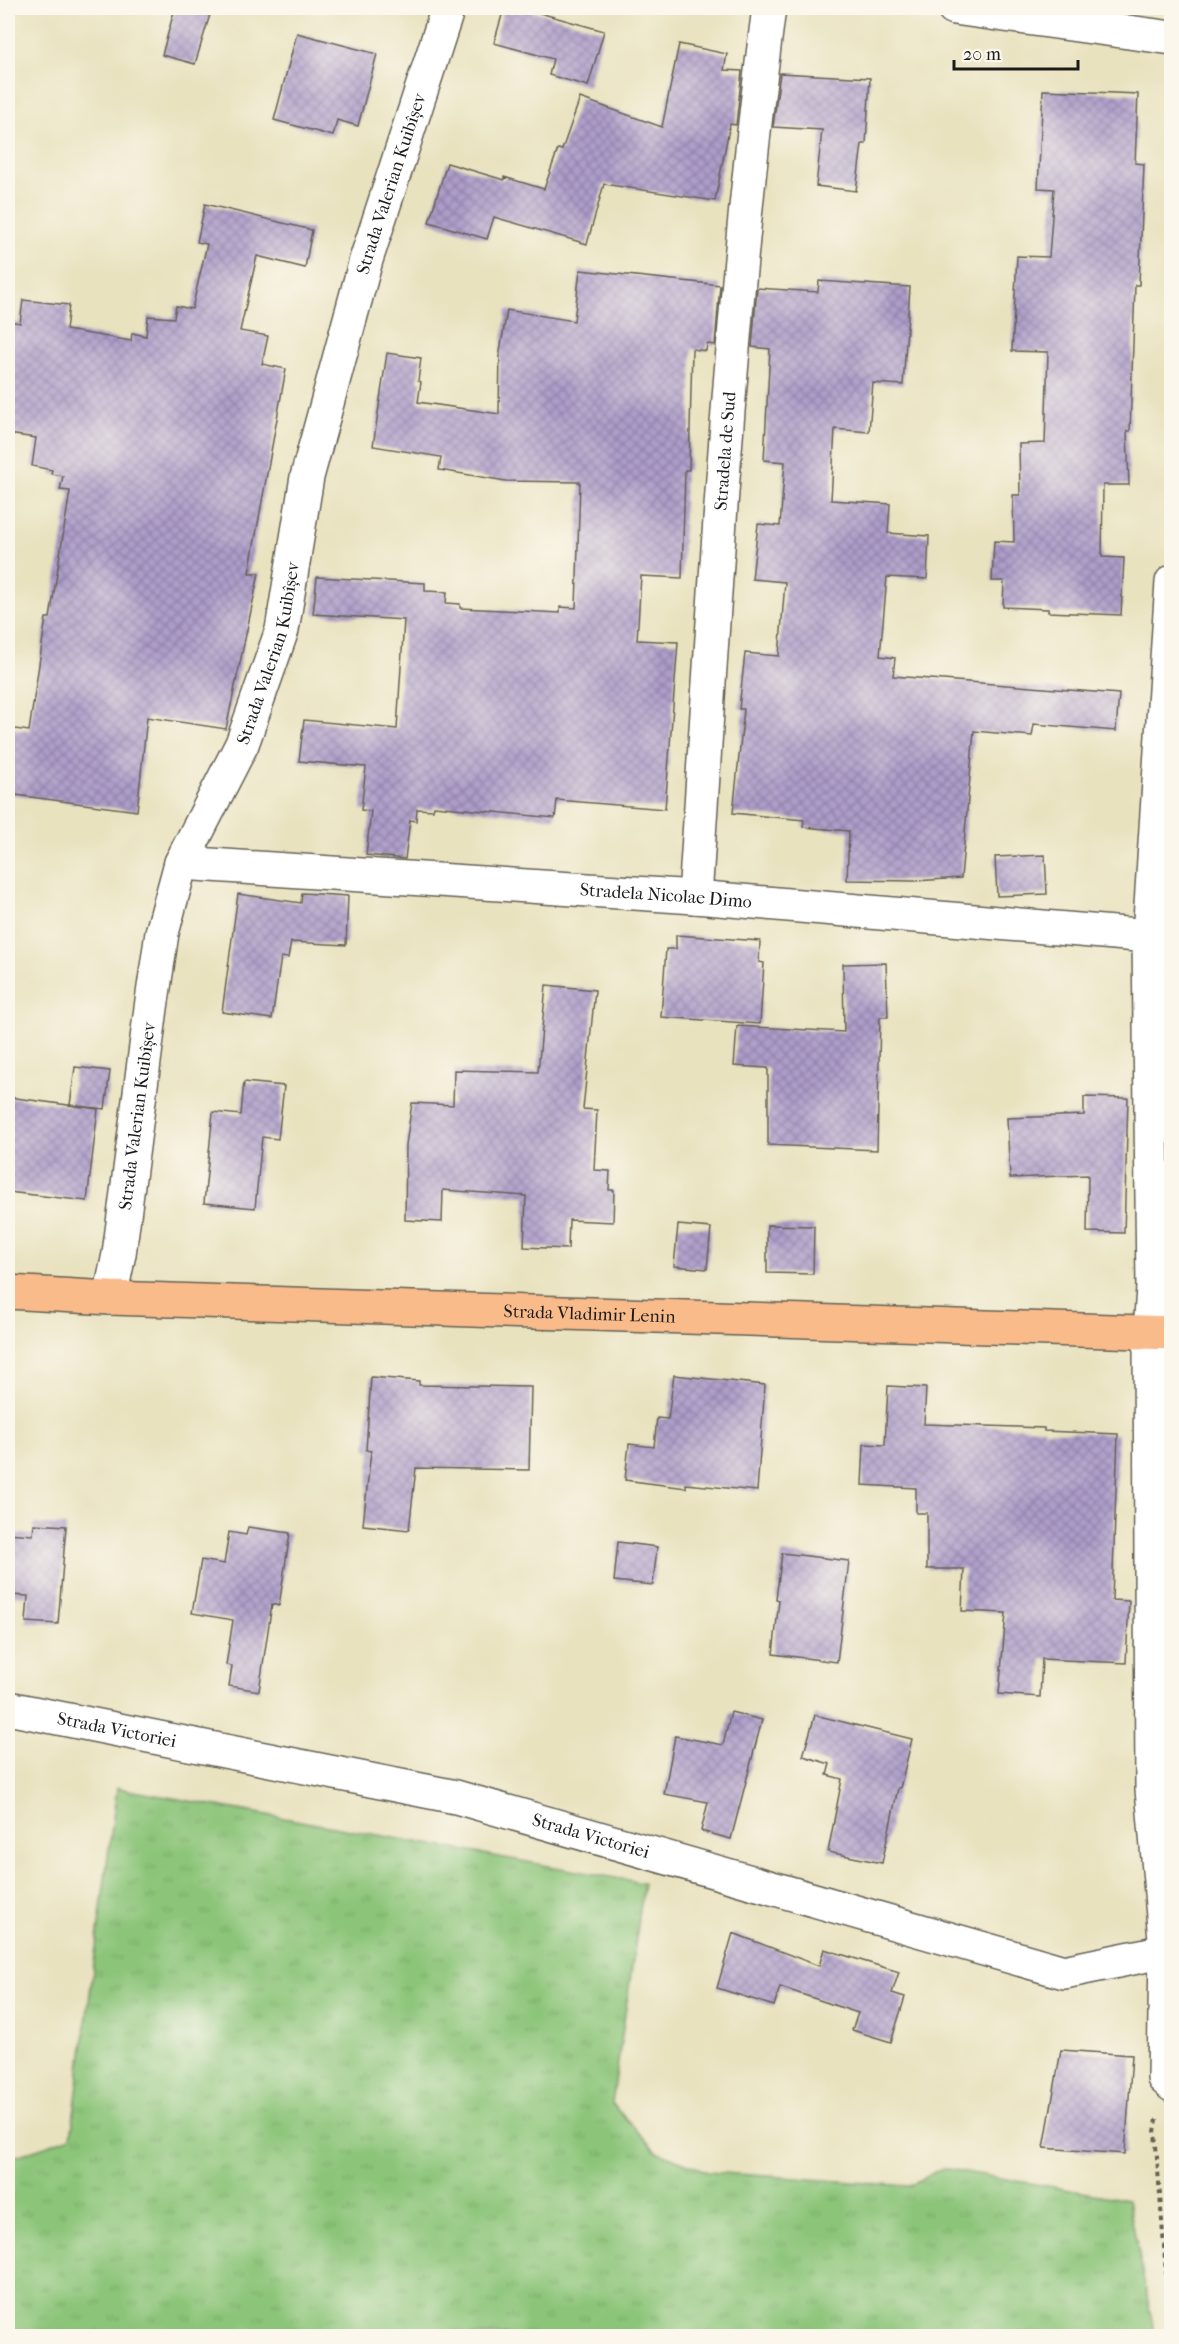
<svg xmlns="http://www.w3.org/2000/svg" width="1179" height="2344" viewBox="0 0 1179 2344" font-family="'IM FELL French Canon',serif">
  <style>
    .grass { fill: url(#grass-tufts); stroke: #54704a; stroke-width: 1.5 }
    .building { fill: url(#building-cross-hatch) }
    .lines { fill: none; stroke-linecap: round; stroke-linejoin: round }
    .minor-casing { stroke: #646155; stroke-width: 36 }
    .major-casing { stroke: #646155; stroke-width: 36 }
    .path { stroke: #646155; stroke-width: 4; stroke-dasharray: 4.5 4.5; stroke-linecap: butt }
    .minor { stroke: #fff; stroke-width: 33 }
    .major { stroke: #fabb8b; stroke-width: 33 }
    .labels { text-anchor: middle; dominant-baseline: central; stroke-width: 4.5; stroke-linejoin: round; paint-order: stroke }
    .street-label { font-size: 18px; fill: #1c1c1c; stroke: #fbf7ec }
  </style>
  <defs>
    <pattern id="grass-tufts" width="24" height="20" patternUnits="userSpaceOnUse" patternTransform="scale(1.5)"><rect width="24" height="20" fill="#8cc579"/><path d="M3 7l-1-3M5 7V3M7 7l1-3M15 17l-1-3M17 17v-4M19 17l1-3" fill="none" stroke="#78a968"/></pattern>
    <pattern id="building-cross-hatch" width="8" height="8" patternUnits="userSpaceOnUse" patternTransform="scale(1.5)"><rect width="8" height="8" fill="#ad9dca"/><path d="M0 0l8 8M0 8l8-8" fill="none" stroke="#8c7fa3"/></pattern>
  </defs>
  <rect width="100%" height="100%" fill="#fbf7ec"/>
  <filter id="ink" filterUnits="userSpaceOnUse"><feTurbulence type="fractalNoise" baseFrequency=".0167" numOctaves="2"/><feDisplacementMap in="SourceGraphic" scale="12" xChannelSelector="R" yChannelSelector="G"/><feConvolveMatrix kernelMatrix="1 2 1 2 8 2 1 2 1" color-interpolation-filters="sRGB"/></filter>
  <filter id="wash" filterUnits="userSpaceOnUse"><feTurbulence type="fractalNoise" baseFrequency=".008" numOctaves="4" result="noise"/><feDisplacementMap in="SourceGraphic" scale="24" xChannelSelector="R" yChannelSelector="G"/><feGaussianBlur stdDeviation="1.35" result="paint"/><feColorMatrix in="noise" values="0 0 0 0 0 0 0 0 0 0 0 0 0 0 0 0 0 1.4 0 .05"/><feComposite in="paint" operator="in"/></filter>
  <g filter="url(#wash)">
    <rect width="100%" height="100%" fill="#e9e2bf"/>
    <path class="grass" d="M117 1788 644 1883 612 2104 656 2151 708 2172 910 2186 942 2168 1128 2200 1155 2336H8V2159L71 2137Z"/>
    <g id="blocks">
      <path class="building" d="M175 8H212L195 64 162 55Z
        M504 8H522L604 31 588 86 549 75 553 59 494 43Z
        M297 33 377 54 358 126 337 120 333 136 274 120Z
        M679 44 727 54 724 70 742 71 736 125 730 124 715 201 604 184 587 244 494 217 487 239 429 222 447 163 504 180V177L544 189 558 149 562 150 580 98 662 127Z
        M780 73 870 78 866 144H862L856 191 816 186 822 130 773 127Z
        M1043 90 1138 94 1135 163 1144 164 1139 285H1135L1130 431H1127L1129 485H1103L1102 557 1124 558 1121 615 1048 612V609L1003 607 1004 581H992L994 541 1014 542 1013 495H1020L1019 444 1045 443 1048 352 1012 351 1017 256 1049 257 1054 189 1038 188Z
        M205 204 312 230 305 268 257 256 240 331 268 336 262 364 286 369 249 573H259L226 729 147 717 137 811 8 794V728L29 731 46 618H50L70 491 60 490 63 476 51 474 52 470 32 466 36 438 8 434V321L20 323 23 300 69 305 66 330 131 341 132 333 146 336 148 316 174 318 176 306 192 309 207 244 197 242Z
        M580 270 720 285 715 345 707 344 706 351 692 349 689 470H685L682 578 641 576 637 640 678 642 665 809 557 800 555 818 434 806 433 810 417 809 416 821 410 820 405 859 366 855 371 811 361 810 366 767 299 761 304 720 397 729 404 620 313 614 317 577 425 583V591L447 592 446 603 460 604V608L560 613V607L576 608 580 482 506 481 439 470 441 457 373 446 387 353 421 358 418 381 421 382 418 402 499 414 500 351 507 310 574 321Z
        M819 281 910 287 903 385 873 383 869 432 835 429 831 500 890 504 888 533 929 536 927 579 887 577 880 656 895 658 893 676 1119 694 1116 731 1034 724 1032 736 974 731 961 878 915 881 847 880 849 831 803 827 804 820 733 813 744 709H739L745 653 779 656 785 582 752 579 758 524 780 526 785 462 764 460 770 349 752 347 757 288 818 292Z
        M1045 855 1047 894 997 896 995 857Z
        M302 893 348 896 346 945 291 942 288 958 281 957 272 1019 222 1012 238 894 301 903Z
        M676 935 760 941 759 962 764 963 760 1024 661 1017 666 949H676Z
        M886 963 888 1017H880L877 1150 768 1145V1068L734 1066 737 1026 844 1032 843 964Z
        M546 985 595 990 583 1109 597 1110 594 1170 610 1171 609 1190H614L613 1222 569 1220 568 1249 524 1247 526 1196 443 1190 442 1222 405 1220 406 1145 412 1103 453 1105 454 1070 538 1072Z
        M75 1067 110 1071 105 1109 70 1105Z
        M244 1082 284 1086 278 1139 262 1137 255 1208 204 1203 213 1112 241 1115Z
        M8 1097 98 1109 87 1201 8 1192Z
        M1084 1097 1128 1098 1124 1233 1087 1232 1088 1175 1010 1178 1007 1118 1084 1115Z
        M678 1225 711 1228 707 1269 674 1266Z
        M767 1225 814 1226 813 1274 767 1273Z
        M674 1375 765 1385 757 1491 686 1484V1488L625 1480 629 1444 654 1447 657 1418 668 1419Z
        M371 1377 419 1381V1385L531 1387 529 1470 416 1468 409 1530 363 1525 371 1451 366 1450Z
        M888 1386 926 1388 924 1424 1044 1428V1431L1118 1434 1112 1600 1129 1601 1126 1663 1042 1659 1040 1697 999 1694 1006 1613 962 1611 964 1569H927V1513H916V1488L862 1485 864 1444 885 1445Z
        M34 1524 66 1526 58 1624 26 1622 28 1596 8 1595V1533L33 1535Z
        M248 1527 290 1533 279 1606 272 1604 259 1691 229 1686 232 1666 226 1665 233 1620 192 1613 201 1560 224 1564 229 1532 246 1535Z
        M618 1542 657 1547 653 1585 614 1581Z
        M782 1553 849 1561 837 1662 773 1654 779 1600 776 1599Z
        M731 1712 762 1720 731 1839 701 1831 708 1802 664 1794 675 1736 723 1745Z
        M815 1715 912 1739 900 1788H898L882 1863 828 1852 842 1779 827 1775 830 1764 803 1756Z
        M733 1933 819 1966 824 1949 899 1972 892 1993 905 1997 891 2042 852 2030 858 2013 780 1987 774 2006 717 1988Z
        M1061 2050 1132 2055 1125 2154 1044 2148Z"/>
    </g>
  </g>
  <g filter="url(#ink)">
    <use href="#blocks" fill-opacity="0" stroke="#646155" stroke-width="1.5"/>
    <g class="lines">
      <defs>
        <g id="minor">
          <path d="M954 8 1172 38"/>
          <path d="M1172 582 1149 936 1153 1287 1150 1333 1152 1789 1166 1951 1164 2078 1172 2085"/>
          <path id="s1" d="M181 863 695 897 1149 936"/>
          <path id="s2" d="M695 897C715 600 730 303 769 8"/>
          <path id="s3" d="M110 1298 119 1254 151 1008 162 933 181 863 242 744 282 630 307 477 366 260 448 8"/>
          <path id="s4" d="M8 1708 456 1797 1064 1972 1166 1951"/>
        </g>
        <g id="major">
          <path id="s5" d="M8 1292 110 1298 1172 1333"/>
        </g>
      </defs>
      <use href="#minor" class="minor-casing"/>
      <use href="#major" class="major-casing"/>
      <path class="path" d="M1157 2119 1155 2132 1171 2336"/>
      <use href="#minor" class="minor"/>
      <use href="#major" class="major"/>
    </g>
  </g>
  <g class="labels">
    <g class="street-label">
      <text stroke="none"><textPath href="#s3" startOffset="1156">Strada Valerian Kuibîșev</textPath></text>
      <text stroke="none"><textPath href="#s2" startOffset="447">Stradela de Sud</textPath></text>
      <text stroke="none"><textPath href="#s3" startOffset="670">Strada Valerian Kuibîșev</textPath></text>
      <text stroke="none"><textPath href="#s1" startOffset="486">Stradela Nicolae Dimo</textPath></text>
      <text stroke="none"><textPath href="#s3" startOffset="184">Strada Valerian Kuibîșev</textPath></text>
      <text stroke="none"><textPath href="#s5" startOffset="582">Strada Vladimir Lenin</textPath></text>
      <text stroke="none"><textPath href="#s4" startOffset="111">Strada Victoriei</textPath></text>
      <text stroke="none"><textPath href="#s4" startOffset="597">Strada Victoriei</textPath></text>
    </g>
  </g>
  <rect width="1179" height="2344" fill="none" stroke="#fbf7ec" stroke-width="30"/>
  <path d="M954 60v9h124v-9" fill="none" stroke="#1c1c1c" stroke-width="3"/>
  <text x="963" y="60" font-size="18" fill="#1c1c1c" stroke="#fbf7ec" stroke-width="4.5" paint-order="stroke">20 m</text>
</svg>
